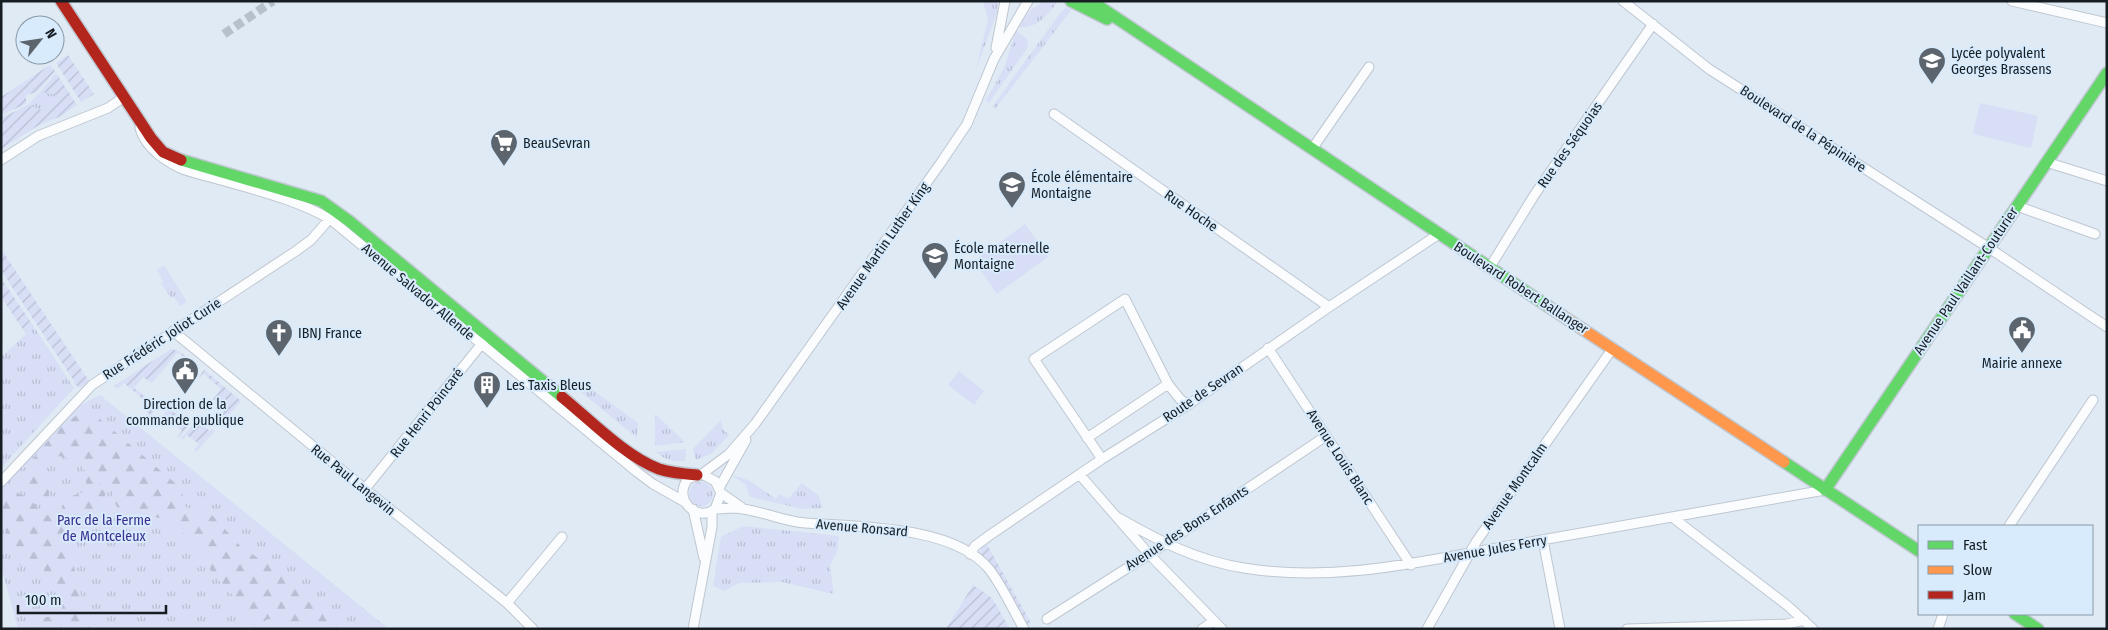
<svg xmlns="http://www.w3.org/2000/svg" width="2108" height="630" viewBox="0 0 2108 630" font-family="'Fira Sans Condensed',sans-serif">
  <style>
    .grass { fill: url(#grass-tufts) }
    .forest { fill: url(#forest-firs) }
    .garden { fill: url(#garden-furrows) }
    .pitch { fill: #d7def6 }
    .lines { fill: none; stroke-linecap: round; stroke-linejoin: round }
    .street-tunnel { stroke: #b7c1cb; stroke-width: 9; stroke-dasharray: 9 4.5; stroke-linecap: butt }
    .street-casing { stroke: #bfc7d0; stroke-width: 11 }
    .fast-casing { stroke: #bfc7d0; stroke-width: 14 }
    .slow-casing { stroke: #bfc7d0; stroke-width: 14 }
    .jam-casing { stroke: #bfc7d0; stroke-width: 14 }
    .street { stroke: #fafcfe; stroke-width: 9 }
    .fast { stroke: #63d668; stroke-width: 11 }
    .slow { stroke: #ff974d; stroke-width: 11 }
    .jam { stroke: #b3261e; stroke-width: 11 }
    .labels { text-anchor: middle; dominant-baseline: central; stroke-width: 4; stroke-linejoin: round; paint-order: stroke }
    .poi-label { font-size: 14px; fill: #161e24; stroke: #d7ebfd; text-anchor: start }
    .street-label { font-size: 14px; fill: #161e24; stroke: #d7ebfd }
    .park-label { font-size: 14px; fill: #3a2f8e; stroke: #d7ebfd }
  </style>
  <defs>
    <pattern id="grass-tufts" width="24" height="20" patternUnits="userSpaceOnUse" patternTransform="scale(1.25)"><rect width="24" height="20" fill="#d7def6"/><path d="M3 7l-1-3M5 7V3M7 7l1-3M15 17l-1-3M17 17v-4M19 17l1-3" fill="none" stroke="#b8bed3"/></pattern>
    <pattern id="forest-firs" width="22" height="20" patternUnits="userSpaceOnUse" patternTransform="scale(1.25)"><rect width="22" height="20" fill="#d7def6"/><path d="M5 1l3.5 6h-7zM16 11l3.5 6h-7z" fill="#b8bed3"/></pattern>
    <pattern id="garden-furrows" width="10" height="10" patternUnits="userSpaceOnUse" patternTransform="scale(1.25)"><rect width="10" height="10" fill="#d7def6"/><path d="M-1 1l2-2M0 10L10 0M9 11l2-2" fill="none" stroke="#b8bed3"/></pattern>
  </defs>
  <rect width="100%" height="100%" fill="#dfeaf5"/>
  <path class="grass" d="M983 1H998L997 12 976 70 988 19Z
    M1043 2H1057C1049 15 1034 30 1018 27L1031 10Z
    M1065 8 1072 9 995 109 993 106 1060 13Z
    M1016 31 1027 39 1028 47 989 103 986 100 1004 68Z
    M40 92 55 94 57 98 56 103 41 110 28 105Z
    M164 265 187 302 180 306 174 297 171 298 161 283 163 281 157 270Z
    M34 327 74 388 1 468V357Z
    M593 390 638 423 637 438 581 392Z
    M100 395 389 629H18L1 566V488L75 408Z
    M655 414 685 442 655 446Z
    M721 420 723 429 729 435 712 453 696 460 693 449Z
    M686 449 685 461C673 462 665 460 656 452Z
    M732 475 748 480 776 499 780 494 788 499 802 483 818 495 823 508 803 509 750 497 745 484Z
    M689 494a12 12 0 1 1 24 0a12 12 0 1 1-24 0Z
    M743 526 839 536 837 552 830 566 834 594 782 582 739 583 725 591 713 586 721 537Z"/>
  <path class="forest" d="M87 411 94 414 181 488 185 507 213 516 243 549 284 573 346 622 340 628 268 619 252 629 240 603 212 573 196 544 176 527 163 519 117 507C112 498 114 490 110 480L86 487V472L78 461 59 456 46 464 39 473 49 484V498L32 493 17 481C32 461 62 417 87 411Z
    M97 488 105 491C107 505 88 527 78 536L67 530 74 567 88 623 91 629H36L30 624 38 617H49L62 612 64 595 40 566 16 565C8 552 3 535 9 520L1 506V497C17 484 35 503 45 515L58 516 64 504 72 496Z"/>
  <path class="garden" d="M68 55 94 94 81 102 56 63Z
    M50 65 55 71 37 92 26 95V104L1 115V97Z
    M56 73 77 105 59 117 39 125 1 149V118L28 105 41 110 56 103 57 98 55 94 40 92Z
    M1 249 89 381 80 388 74 384V381L1 270Z
    M1 278 34 327 26 334 1 297Z
    M171 349 179 351 197 365 190 372 193 365 178 352 152 383 143 377 134 388 156 405 157 408 151 415 146 412 151 406 124 383 118 389 114 386Z
    M204 370 241 401 230 414 223 415 224 410 213 399 221 389 204 374 198 379Z
    M169 408 189 425 179 438 177 437 182 431 165 417 160 422 158 421Z
    M196 420 210 431 211 429 215 431 196 452 194 450 199 444 187 435 182 440 181 439Z
    M986 543 1031 623 1027 625 997 572 980 553 981 548Z
    M973 585 992 598 1010 629H946Z"/>
  <path class="pitch" d="M1980 103 2038 116 2031 148 1973 134Z
    M1025 224 1048 257 997 294 974 261Z
    M959 371 984 391 974 405 948 385Z"/>
  <g class="lines">
    <path class="street-tunnel" d="M224 34 273 1"/>
    <defs>
      <path id="street" d="M1623 1 1709 69 1989 248 2107 327
        M2012 1 2107 23
        M996 48 1005 1
        M1054 114 1329 307
        M140 128C145 147 162 159 180 168 191 173 205 175 217 179 255 190 295 199 330 219L637 472 653 484 685 502
        M1312 149 1369 67
        M1 160 38 136 108 108 124 97
        M2046 162 2107 181
        M2017 206 2095 234
        M1490 267 1535 194 1653 24
        M173 331 365 489 507 603 533 629
        M1268 348 1411 565
        M1168 384 1180 399 1188 405
        M1087 438 1168 384 1125 299 1034 359 1102 459
        M702 474 729 454 755 424 940 164 967 124 994 59 1028 1
        M702 474 715 481 721 493 715 509C697 523 672 499 688 479Z
        M1080 475 1148 553 1222 629
        M1 482 92 385 296 251 311 240 332 216
        M719 488 746 440
        M365 489 484 341
        M721 493 741 507
        M693 509 704 558
        M715 509C721 509 728 508 734 508 758 509 781 521 805 523 857 527 953 525 989 569 1003 587 1013 610 1024 629
        M1672 517 1788 606 1813 629
        M1119 518C1159 541 1198 561 1244 568 1336 583 1424 561 1513 545 1617 527 1721 508 1825 490
        M2009 526 2093 400
        M1543 540 1560 629
        M970 554 975 546 990 535 1102 459 1188 405 1329 307 1439 234
        M507 603 562 537
        M1047 619 1165 544 1326 436
        M693 629 712 527V511
        M1202 629 1214 621
        M1427 629 1476 542 1613 348
        M1627 629 1787 624 1804 620
        M1938 629 1943 614"/>
      <path id="fast" d="M1071 1 1107 19
        M1091 1 1549 307
        M181 160 321 201 349 221 562 397
        M1784 462 1919 551
        M1825 490 2107 73
        M2015 614 2038 629"/>
      <path id="slow" d="M1549 307 1784 462"/>
      <path id="jam" d="M61 1 151 138 163 152 181 160
        M562 397C589 419 626 457 659 469 671 473 684 474 697 475"/>
    </defs>
    <use href="#street" class="street-casing"/>
    <use href="#fast" class="fast-casing"/>
    <use href="#slow" class="slow-casing"/>
    <use href="#jam" class="jam-casing"/>
    <use href="#street" class="street"/>
    <use href="#fast" class="fast"/>
    <use href="#slow" class="slow"/>
    <use href="#jam" class="jam"/>
  </g>
  <defs>
    <symbol id="school-pin" viewBox="-11 -11 22 30"><path d="M0 17L-7.5 6A9.5 9.5 0 1 1 7.5 6Z" fill="#5c656d" stroke="#d7ebfd"/><path d="M0-5L7-2L0 1L-7-2ZM-4 1L0 2.5L4 1V4Q0 6-4 4Z" fill="#fff"/></symbol>
    <symbol id="supermarket-pin" viewBox="-11 -11 22 30"><path d="M0 17L-7.5 6A9.5 9.5 0 1 1 7.5 6Z" fill="#5c656d" stroke="#d7ebfd"/><path d="M-6-5.5h2.5l.6 2H6L4.5 2H-2.5L-4.4-4H-6ZM-1.5 3.2a1.3 1.3 0 1 0 .1 0ZM3 3.2a1.3 1.3 0 1 0 .1 0Z" fill="#fff"/></symbol>
    <symbol id="civic-pin" viewBox="-11 -11 22 30"><path d="M0 17L-7.5 6A9.5 9.5 0 1 1 7.5 6Z" fill="#5c656d" stroke="#d7ebfd"/><path d="M-.6-6.5H3V-4.5H.6V-3L4-1V1h2V6H-6V1h2V-1L-.6-3ZM-1.2 2.5V6h2.4V2.5Z" fill="#fff"/></symbol>
    <symbol id="church-pin" viewBox="-11 -11 22 30"><path d="M0 17L-7.5 6A9.5 9.5 0 1 1 7.5 6Z" fill="#5c656d" stroke="#d7ebfd"/><path d="M-1.2-6h2.4v3.5h3.3v2.4h-3.3V6h-2.4V-.1h-3.3v-2.4h3.3Z" fill="#fff"/></symbol>
    <symbol id="building-pin" viewBox="-11 -11 22 30"><path d="M0 17L-7.5 6A9.5 9.5 0 1 1 7.5 6Z" fill="#5c656d" stroke="#d7ebfd"/><path d="M-4-6H4V6H1V3H-1V6H-4ZM-2.5-4.3h1.7v1.8h-1.7ZM.8-4.3h1.7v1.8H.8ZM-2.5-1h1.7V.8h-1.7ZM.8-1h1.7V.8H.8Z" fill="#fff"/></symbol>
  </defs>
  <g fill-rule="evenodd">
    <use href="#school-pin" x="1916" y="45" width="32" height="43"/>
    <use href="#supermarket-pin" x="488" y="127" width="32" height="43"/>
    <use href="#school-pin" x="996" y="169" width="32" height="43"/>
    <use href="#school-pin" x="919" y="240" width="32" height="43"/>
    <use href="#civic-pin" x="2006" y="314" width="32" height="43"/>
    <use href="#church-pin" x="263" y="317" width="32" height="43"/>
    <use href="#civic-pin" x="169" y="355" width="32" height="43"/>
    <use href="#building-pin" x="471" y="369" width="32" height="43"/>
  </g>
  <g class="labels">
    <g class="poi-label">
      <text x="1951" y="53">Lycée polyvalent<tspan x="1951" dy="16">Georges Brassens</tspan></text>
      <text x="523" y="143">BeauSevran</text>
      <text x="1031" y="177">École élémentaire<tspan x="1031" dy="16">Montaigne</tspan></text>
      <text x="954" y="248">École maternelle<tspan x="954" dy="16">Montaigne</tspan></text>
      <text x="298" y="333">IBNJ France</text>
      <text x="2022" y="363" text-anchor="middle">Mairie annexe</text>
      <text x="506" y="385">Les Taxis Bleus</text>
      <text x="185" y="404" text-anchor="middle">Direction de la<tspan x="185" dy="16">commande publique</tspan></text>
    </g>
    <g class="street-label">
      <text transform="translate(1803 129) rotate(33)">Boulevard de la Pépinière</text>
      <text transform="translate(1570 145) rotate(-55)">Rue des Séquoias</text>
      <text transform="translate(1191 211) rotate(35)">Rue Hoche</text>
      <text transform="translate(883 246) rotate(-55)">Avenue Martin Luther King</text>
      <text transform="translate(1966 281) rotate(-56)">Avenue Paul Vaillant-Couturier</text>
      <text transform="translate(1521 288) rotate(33)">Boulevard Robert Ballanger</text>
      <text transform="translate(418 292) rotate(40)">Avenue Salvador Allende</text>
      <text transform="translate(162 339) rotate(-33)">Rue Frédéric Joliot Curie</text>
      <text transform="translate(1203 393) rotate(-34)">Route de Sevran</text>
      <text transform="translate(427 413) rotate(-52)">Rue Henri Poincaré</text>
      <text transform="translate(1340 457) rotate(57)">Avenue Louis Blanc</text>
      <text transform="translate(353 480) rotate(39)">Rue Paul Langevin</text>
      <text transform="translate(1515 486) rotate(-55)">Avenue Montcalm</text>
      <text transform="translate(862 528) rotate(5)">Avenue Ronsard</text>
      <text transform="translate(1187 528) rotate(-33)">Avenue des Bons Enfants</text>
      <text transform="translate(1495 549) rotate(-10)">Avenue Jules Ferry</text>
    </g>
    <g class="park-label">
      <text x="104" y="520">Parc de la Ferme<tspan x="104" dy="16">de Montceleux</tspan></text>
    </g>
  </g>
  <rect width="2108" height="630" fill="none" stroke="#161e24" stroke-width="5"/>
  <rect x="1918" y="525" width="175" height="90" fill="#d7ebfd" stroke="#8a99a6"/>
  <rect x="1928" y="541" width="25" height="8" fill="#63d668" stroke="#8a99a6"/>
  <text x="1963" y="550" font-size="15" fill="#161e24">Fast</text>
  <rect x="1928" y="566" width="25" height="8" fill="#ff974d" stroke="#8a99a6"/>
  <text x="1963" y="575" font-size="15" fill="#161e24">Slow</text>
  <rect x="1928" y="591" width="25" height="8" fill="#b3261e" stroke="#8a99a6"/>
  <text x="1963" y="600" font-size="15" fill="#161e24">Jam</text>
  <g transform="translate(40 40) rotate(60)"><circle r="24" fill="#d7ebfd" stroke="#8a99a6"/>
  <path d="M0-4L9 19L0 12L-9 19Z" fill="#5c656d"/>
  <text y="-8" font-size="14" font-weight="bold" text-anchor="middle" fill="#161e24">N</text>
  </g>
  <path d="M18 605v8h148v-8" fill="none" stroke="#161e24" stroke-width="2.5"/>
  <text x="25" y="605" font-size="15" fill="#161e24" stroke="#d7ebfd" stroke-width="4" paint-order="stroke">100 m</text>
</svg>
